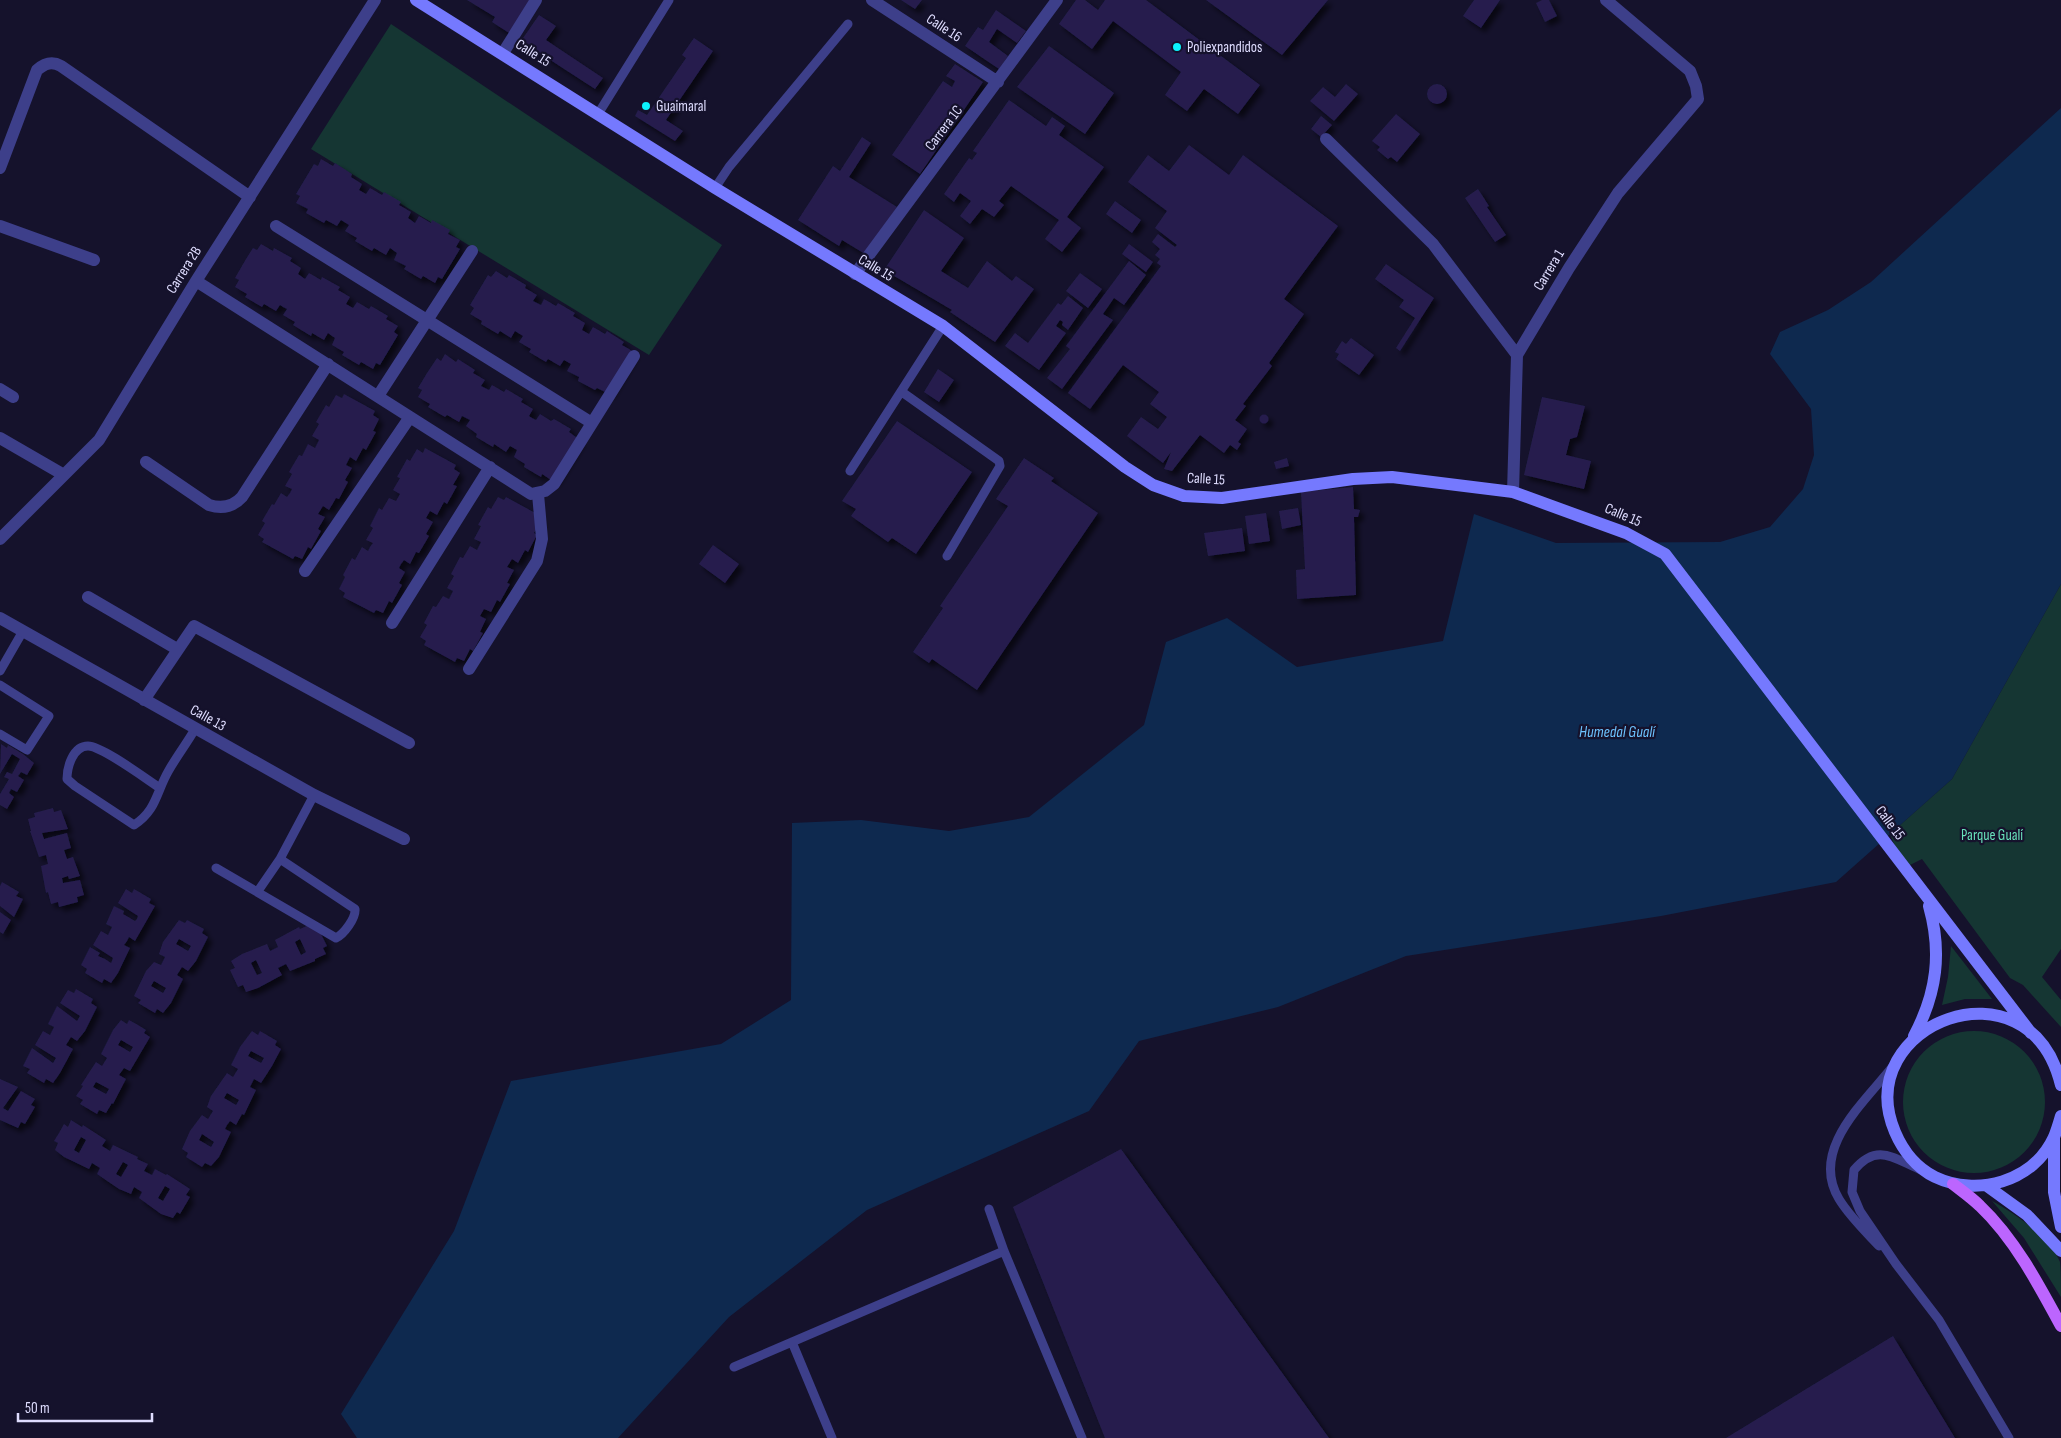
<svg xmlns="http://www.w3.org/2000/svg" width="2061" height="1438" viewBox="0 0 2061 1438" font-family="'Sofia Sans Condensed',sans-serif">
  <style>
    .green { fill: #153633 }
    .water { fill: #0e294f }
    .building { fill: #251e4d; fill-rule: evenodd; filter: url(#shadow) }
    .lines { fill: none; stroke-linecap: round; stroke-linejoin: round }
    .lane { stroke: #3d3f8a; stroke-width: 9 }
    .street { stroke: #3d3f8a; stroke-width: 12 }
    .secondary { stroke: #7579fe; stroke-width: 12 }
    .primary { stroke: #bc65fe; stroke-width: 12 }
    .poi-dot { fill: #0bf2fd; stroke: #15122c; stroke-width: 2 }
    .labels { text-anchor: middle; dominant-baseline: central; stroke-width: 4.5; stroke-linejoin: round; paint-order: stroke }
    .street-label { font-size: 15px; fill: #dfddff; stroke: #15122c }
    .poi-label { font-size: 15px; fill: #dfddff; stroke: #15122c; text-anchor: start }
    .park-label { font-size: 15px; fill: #68e0bb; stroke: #15122c }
    .water-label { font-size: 16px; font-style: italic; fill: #6cc2fe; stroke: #15122c }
  </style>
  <defs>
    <filter id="shadow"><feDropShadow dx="4.5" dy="4.5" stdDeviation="2.5" flood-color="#0009"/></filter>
  </defs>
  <rect width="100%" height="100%" fill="#15122c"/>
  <path class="green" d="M391 24 722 245 649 355 311 149Z
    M2061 584V949L2042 977 2061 1000V1027L2023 985 2010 978 1922 859 1904 868 1890 834 1952 779Z
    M1951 946 1992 999H1965L1942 1005 1948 977Z
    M1903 1102a71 71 0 1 1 142 0a71 71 0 1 1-142 0Z
    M1992 1201C2014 1213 2050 1237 2060 1262 2061 1271 2061 1288 2061 1297L2024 1238Z"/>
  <path class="water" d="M2061 108V584L1952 779 1836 882 1661 916 1406 956 1278 1007 1139 1041 1089 1111 867 1210 729 1317 618 1438H357L341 1414 454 1231 511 1081 721 1044 791 1000 792 823 861 820 949 831 1029 817 1144 725 1166 642 1227 618 1297 667 1443 641 1474 514 1556 543 1720 542 1770 527 1803 489 1814 455 1811 409 1770 354 1780 332 1828 310 1871 282Z"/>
  <path class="building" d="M467 0H532L509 33 492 22 495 17Z
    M901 0H922L915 9Z
    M1076 0H1085L1098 10 1105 0H1146L1260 85 1238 114 1204 89 1187 111 1165 95 1181 72 1113 21 1092 49 1059 24Z
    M1206 0H1328L1282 55Z
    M1474 0H1500L1481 28 1463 16Z
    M1542 0H1549L1557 16 1545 22 1536 3Z
    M996 10 1026 31 1017 43 997 29 989 42 1008 56 999 69 965 46 978 27 983 30Z
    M539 15 556 26 546 40 603 78 595 89 521 41Z
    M694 38 713 51 666 120 683 131 675 141 635 116 638 110 647 115 686 58 682 55Z
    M1049 46 1114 93 1085 134 1017 87Z
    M955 64 983 82 920 174 892 155 943 81 952 87 955 81 946 76Z
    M1346 84 1358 94 1334 121 1310 101 1323 87 1335 97Z
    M1427 94a10 10 0 1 1 20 0a10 10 0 1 1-20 0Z
    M1009 100 1046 126 1052 117 1065 126 1059 135 1104 167 1067 217 1081 228 1062 252 1045 239 1059 220 1011 186 999 201 1004 205 994 217 982 209 970 224 960 216 971 201 960 193 954 202 944 194 969 158 972 160 977 153 973 151Z
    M1396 114 1420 134 1397 162 1391 157 1388 159 1377 150 1380 147 1372 141Z
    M1321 116 1332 125 1321 137 1311 129Z
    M862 137 871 143 849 177 897 207 865 254 842 240 839 246 798 220 833 166 840 171Z
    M1189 145 1229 175 1243 155 1338 226 1284 299 1304 314 1269 363 1272 366 1243 404 1246 406 1235 420 1247 429 1238 442 1241 444 1237 450 1230 445 1224 453 1200 435 1172 471 1164 469 1171 452 1163 463 1127 436 1141 417 1158 429 1167 417 1150 404 1159 392 1123 365 1090 409 1068 393 1161 266 1157 263 1160 259 1155 255 1160 249 1152 242 1158 234 1175 247 1177 245 1155 228 1167 211 1128 182 1148 155 1169 171Z
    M321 159 333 166 335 163 352 174 351 177 362 184 359 190 366 194 370 188 382 195 384 192 401 202 399 205 411 212 408 218 415 223 419 216 431 223 432 220 450 230 448 234 460 240 456 247 460 249 442 279 438 277 435 283 423 276 421 279 404 269 406 266 394 260 397 253 390 248 386 255 374 248 372 251 355 241 357 238 345 231 349 225 341 220 337 226 326 220 324 223 306 213 308 209 296 203 300 196 296 194 314 164 318 166Z
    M1478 189 1489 206 1487 207 1506 235 1495 242 1465 198Z
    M1115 201 1141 220 1132 233 1106 214Z
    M924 210 964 238 941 271 968 288 987 261 1012 281 1016 276 1034 289 995 342 950 312 952 310 884 270Z
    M261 244 273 251 274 248 292 258 290 261 301 268 298 274 305 279 309 273 321 280 322 277 340 287 338 290 350 297 346 304 353 308 357 302 369 309 371 306 388 316 386 319 398 326 394 332 398 335 380 365 376 363 373 369 361 362 359 365 342 355 344 352 332 345 335 338 332 336 328 333 324 340 312 333 311 336 293 325 295 322 283 315 287 309 283 307 280 305 276 311 264 304 262 307 245 297 247 294 235 287 239 280 235 278 246 259 253 248 257 250Z
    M1129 244 1153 262 1146 272 1122 254Z
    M1129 261 1146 275 1124 305 1114 298 1103 314 1113 320 1062 389 1047 378 1070 349 1066 346Z
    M1386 264 1434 298 1400 351 1396 348 1415 318 1399 307 1404 300 1375 279Z
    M496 271 507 278 509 275 526 285 525 288 537 295 533 301 541 305 544 299 556 306 558 303 575 313 573 316 585 323 582 330 589 334 593 327 605 334 607 331 624 342 622 345 634 352 609 394 597 388 595 390 578 381 579 377 567 371 571 364 564 360 560 366 548 359 546 362 529 352 531 349 519 342 523 336 515 331 511 338 500 331 498 334 481 324 482 321 470 314 474 308 470 305 488 275 491 277Z
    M1080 273 1102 289 1088 308 1066 291Z
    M1068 296 1083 308 1068 330 1062 325 1063 322 1060 320 1056 326 1066 333 1039 370 1005 346 1015 333 1028 343 1058 303 1061 305Z
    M1351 338 1374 355 1359 375 1336 359 1339 354 1335 352 1342 341 1346 344Z
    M445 354 456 362 458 359 475 370 473 373 485 380 481 386 489 390 492 385 504 392 506 389 523 399 521 402 533 409 529 416 532 418 536 420 540 414 551 421 554 419 571 429 569 432 580 440 554 482 542 474 541 477 524 467 525 464 514 457 517 450 510 446 506 452 494 444 493 447 476 437 477 434 466 426 470 420 462 416 459 422 447 415 445 417 428 407 430 404 418 397 422 390 418 388 427 373 437 358 441 361Z
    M938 369 954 380 939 402 924 392Z
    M344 394 375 411 373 415 379 419 373 431 376 432 366 450 363 448 356 461 350 457 346 465 352 468 345 480 348 482 339 499 336 498 329 510 323 506 318 514 325 517 318 529 321 531 311 549 308 547 302 559 295 556 293 559 262 542 264 539 258 535 265 523 262 521 272 504 274 505 281 493 287 497 290 493 292 489 285 486 292 474 289 472 299 455 302 456 308 444 315 448 319 440 312 436 319 424 316 422 326 405 329 407 336 395 342 398Z
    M1542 397 1585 406 1577 437 1570 439 1566 455 1591 461 1584 489 1524 475Z
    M1259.5 419a4.5 4.5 0 1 1 9 0a4.5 4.5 0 1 1-9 0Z
    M897 421 972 472 916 554 892 538 888 542 851 516 856 509 842 501Z
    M425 448 456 465 454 469 460 473 453 485 457 486 447 504 444 502 437 515 430 511 426 518 433 522 426 534 429 536 419 553 416 552 410 564 404 560 401 564 399 568 405 572 399 583 402 585 392 603 389 601 383 613 376 610 374 613 343 597 345 593 339 589 345 577 343 575 352 558 355 560 362 547 368 551 370 547 373 543 366 540 373 528 370 526 379 508 382 510 389 498 396 501 400 494 393 490 400 478 397 477 407 459 410 461 417 449 423 453Z
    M1024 458 1054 478 1051 481 1098 513 977 690 932 659 929 663 913 652 943 608 940 606 1008 506 996 499Z
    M1287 458 1289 466 1276 469 1274 462Z
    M1353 487 1354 509 1360 510 1358 517H1354L1356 595 1297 599 1296 570 1305 569 1301 492Z
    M498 497 504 500 506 497 537 514 541 521 534 533 537 535 528 552 525 550 518 563 512 559 507 567 514 570 507 583 510 584 500 602 497 600 491 612 484 609 480 616 486 619 480 632 483 633 473 651 470 649 464 661 457 658 455 662 424 645 426 641 420 637 427 625 424 623 433 606 436 607 443 596 449 599 453 591 447 588 454 576 451 574 460 557 463 558 470 546 477 550 481 542 474 539 481 526 478 525 488 507 491 509Z
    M1298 508 1301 525 1282 529 1279 511Z
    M1266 513 1270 541 1249 544 1245 516Z
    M1242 528 1245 551 1208 556 1204 533Z
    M713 545 739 564 725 583 699 564Z
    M1 744 7 748 8 745 23 754 34 763 27 775 21 772 18 776 24 780 17 792 11 789 9 793 14 797 7 809 0 805V794L9 779 4 777 7 772 12 774 20 759 12 754 0 774Z
    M53 808 54 812 61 810 68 829 42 833 44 839 67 833 71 848 64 850 67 859 73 857 80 876 69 879 68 876 62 878 63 883 80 880 84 895 77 897 78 902 59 907 58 902 51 904 48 892 46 893 41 866 48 864 46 855 39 857 30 831H31L28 819 35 817 34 813Z
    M2 882 19 892 16 896 23 899 14 917 0 906V886Z
    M126 889 132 893 134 889 151 899 149 903 155 906 135 941 129 937 127 941 124 945 130 948 118 973 111 983 104 979 102 983 85 973 87 969 81 965 90 947 100 953 98 956 105 959 111 963 112 961 113 958 93 945 101 931 108 935 112 927 106 924 114 906 124 911 123 914 135 921 137 919 138 916 118 903Z
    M0 912 11 920 3 934 0 932Z
    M179 920 185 923 187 920 204 929 202 933 208 937 196 961 188 971 182 967 177 975 183 979 171 1003 163 1013 157 1009 155 1013 138 1003 141 1000 134 996 146 971 154 962 161 965 165 957 159 954 163 942ZM179 939 191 946 188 951 176 944ZM154 981 166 988 163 993 151 986Z
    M311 924 318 928 327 946 323 948 326 954 315 959V961L290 971 286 964 278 968 282 975 258 988 246 992 243 985 238 987 230 970 235 968 231 961 242 954 267 944 270 951 278 947 275 940 299 927 300 929ZM300 939 306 952 301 955 295 942ZM256 960 262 973 257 975 251 963Z
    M76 989 93 999 91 1003 97 1007 85 1031 77 1041 71 1037 66 1045 73 1049 60 1073 53 1083 46 1079 44 1083 27 1073 30 1069 23 1066 32 1048 53 1063 56 1058 35 1045 43 1031 50 1035 54 1027 48 1024 57 1006 77 1021 80 1016 60 1003 68 990 74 993Z
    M121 1020 127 1024 129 1020 138 1025 146 1030 144 1033 150 1037 130 1071 124 1068 119 1075 126 1079 113 1104 112 1103 106 1113 99 1110 97 1114 80 1104 83 1100 76 1096 83 1086 81 1085 96 1062 102 1066 107 1058 101 1054 113 1030ZM121 1040 133 1047 130 1052 118 1045ZM96 1082 109 1089 106 1094 93 1087Z
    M252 1031 258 1035 260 1031 277 1041 275 1045 281 1049 272 1066 261 1083 254 1079 250 1087 256 1090 244 1115 242 1114 236 1125 230 1121 227 1125 225 1129 231 1132 219 1157 211 1166 205 1163 202 1167 186 1157 188 1153 182 1149 190 1131 202 1115 208 1119 213 1111 207 1107 211 1096 227 1073 233 1077 238 1069 231 1065 240 1047ZM251 1051 264 1058 261 1063 248 1056ZM227 1093 239 1100 236 1105 224 1098ZM202 1134 214 1142 211 1147 199 1140Z
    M0 1079 18 1087 3 1108 8 1111 21 1091 35 1099 31 1105 35 1107 25 1124 21 1122 18 1128 0 1120Z
    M71 1120 82 1127 83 1125 106 1140 102 1146 110 1151 113 1145 138 1157 137 1159 148 1164 144 1171 152 1175 155 1169 166 1175 167 1174 190 1189 186 1195 190 1197 180 1214 177 1212 173 1218 161 1214 139 1198 142 1192 134 1187 131 1194 119 1189 97 1174 100 1168 92 1163 89 1169 64 1157 55 1150 58 1143 54 1141 59 1133 64 1124 68 1127ZM81 1137 86 1140 79 1153 74 1150ZM123 1162 128 1165 121 1177 116 1174ZM165 1186 170 1189 163 1201 158 1198Z
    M1121 1149 1329 1438H1105L1013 1207Z
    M1893 1336 1955 1438H1726Z"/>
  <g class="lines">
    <path class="lane" d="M598 114 669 0
      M715 188 729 167 848 24
      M902 392 999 461 1000 466 947 556
      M850 471 943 326
      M0 671 23 631
      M0 685 49 716 27 750 0 734
      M160 788C146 779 102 746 88 746 73 746 67 767 67 779L75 786 134 825C157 810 156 792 169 770 177 756 187 743 195 729
      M216 868 336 938C344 934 356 918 355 909L280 859 314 795
      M258 891 280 859
      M1919 1169C1893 1158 1877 1143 1854 1170L1852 1192 1860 1211 1896 1264 1939 1320 2009 1438
      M989 1209 1004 1251 1082 1438
      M1879 1246C1865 1231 1850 1217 1839 1199 1809 1149 1865 1102 1893 1066
      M792 1342 832 1438
      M734 1367 1004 1251"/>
    <path class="street" d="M872 0 998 82
      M503 53 536 0
      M1326 139 1433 244 1517 355
      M0 168 37 70C45 63 52 61 61 66L250 197
      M0 226 94 260
      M276 226 592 423
      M855 274 1057 0
      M196 281 531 494 545 491 554 484 634 356
      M0 389 13 397
      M378 396 472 251
      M0 438 64 475
      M146 462 209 505C222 509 233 507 242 497L328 364
      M1513 492 1517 355 1569 268 1618 193 1698 99 1696 86 1690 71 1606 0
      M0 539 99 440 196 281 375 0
      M305 571 410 417
      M88 597 177 649
      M0 618 314 795 404 839
      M392 623 490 467
      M469 669 537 561 542 539 538 494
      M144 700 194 626 409 743"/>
    <path class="secondary" d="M416 0 715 188 943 326 1125 467 1153 485 1184 496 1222 498 1353 479 1392 477 1513 492 1626 533 1665 554 2031 1033
      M1914 1036C1937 993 1942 952 1929 906
      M2061 1085C2029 954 1849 1024 1895 1132 1903 1151 1917 1168 1935 1177 1977 1197 2033 1182 2054 1137 2057 1130 2059 1123 2061 1116
      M2054 1138V1192L2061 1227
      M1987 1186 2027 1215 2061 1251"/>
    <path class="primary" d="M1953 1184C1962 1191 1972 1198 1980 1206 2014 1238 2039 1285 2061 1326"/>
  </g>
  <g class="poi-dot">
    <circle cx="1177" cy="47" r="5"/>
    <circle cx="646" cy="106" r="5"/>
  </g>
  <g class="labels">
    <g class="street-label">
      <text transform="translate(944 28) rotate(33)">Calle 16</text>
      <text transform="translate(533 53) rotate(32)">Calle 15</text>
      <text transform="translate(944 128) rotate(-53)">Carrera 1C</text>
      <text transform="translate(876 268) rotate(31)">Calle 15</text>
      <text transform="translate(184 270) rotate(-58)">Carrera 2B</text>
      <text transform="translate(1549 270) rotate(-59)">Carrera 1</text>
      <text transform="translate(1206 479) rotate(3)">Calle 15</text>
      <text transform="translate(1623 515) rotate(23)">Calle 15</text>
      <text transform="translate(208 718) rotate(29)">Calle 13</text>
      <text transform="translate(1890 823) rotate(53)">Calle 15</text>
    </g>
    <g class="poi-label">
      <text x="1187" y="47">Poliexpandidos</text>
      <text x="656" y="106">Guaimaral</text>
    </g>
    <g class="park-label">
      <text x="1992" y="835">Parque Gualí</text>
    </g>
    <g class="water-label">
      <text x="1617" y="732">Humedal Gualí</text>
    </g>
  </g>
  <path d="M18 1413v8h134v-8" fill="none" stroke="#dfddff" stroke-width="2.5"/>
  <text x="25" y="1413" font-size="15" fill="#dfddff" stroke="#15122c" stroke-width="4" paint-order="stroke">50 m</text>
</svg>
